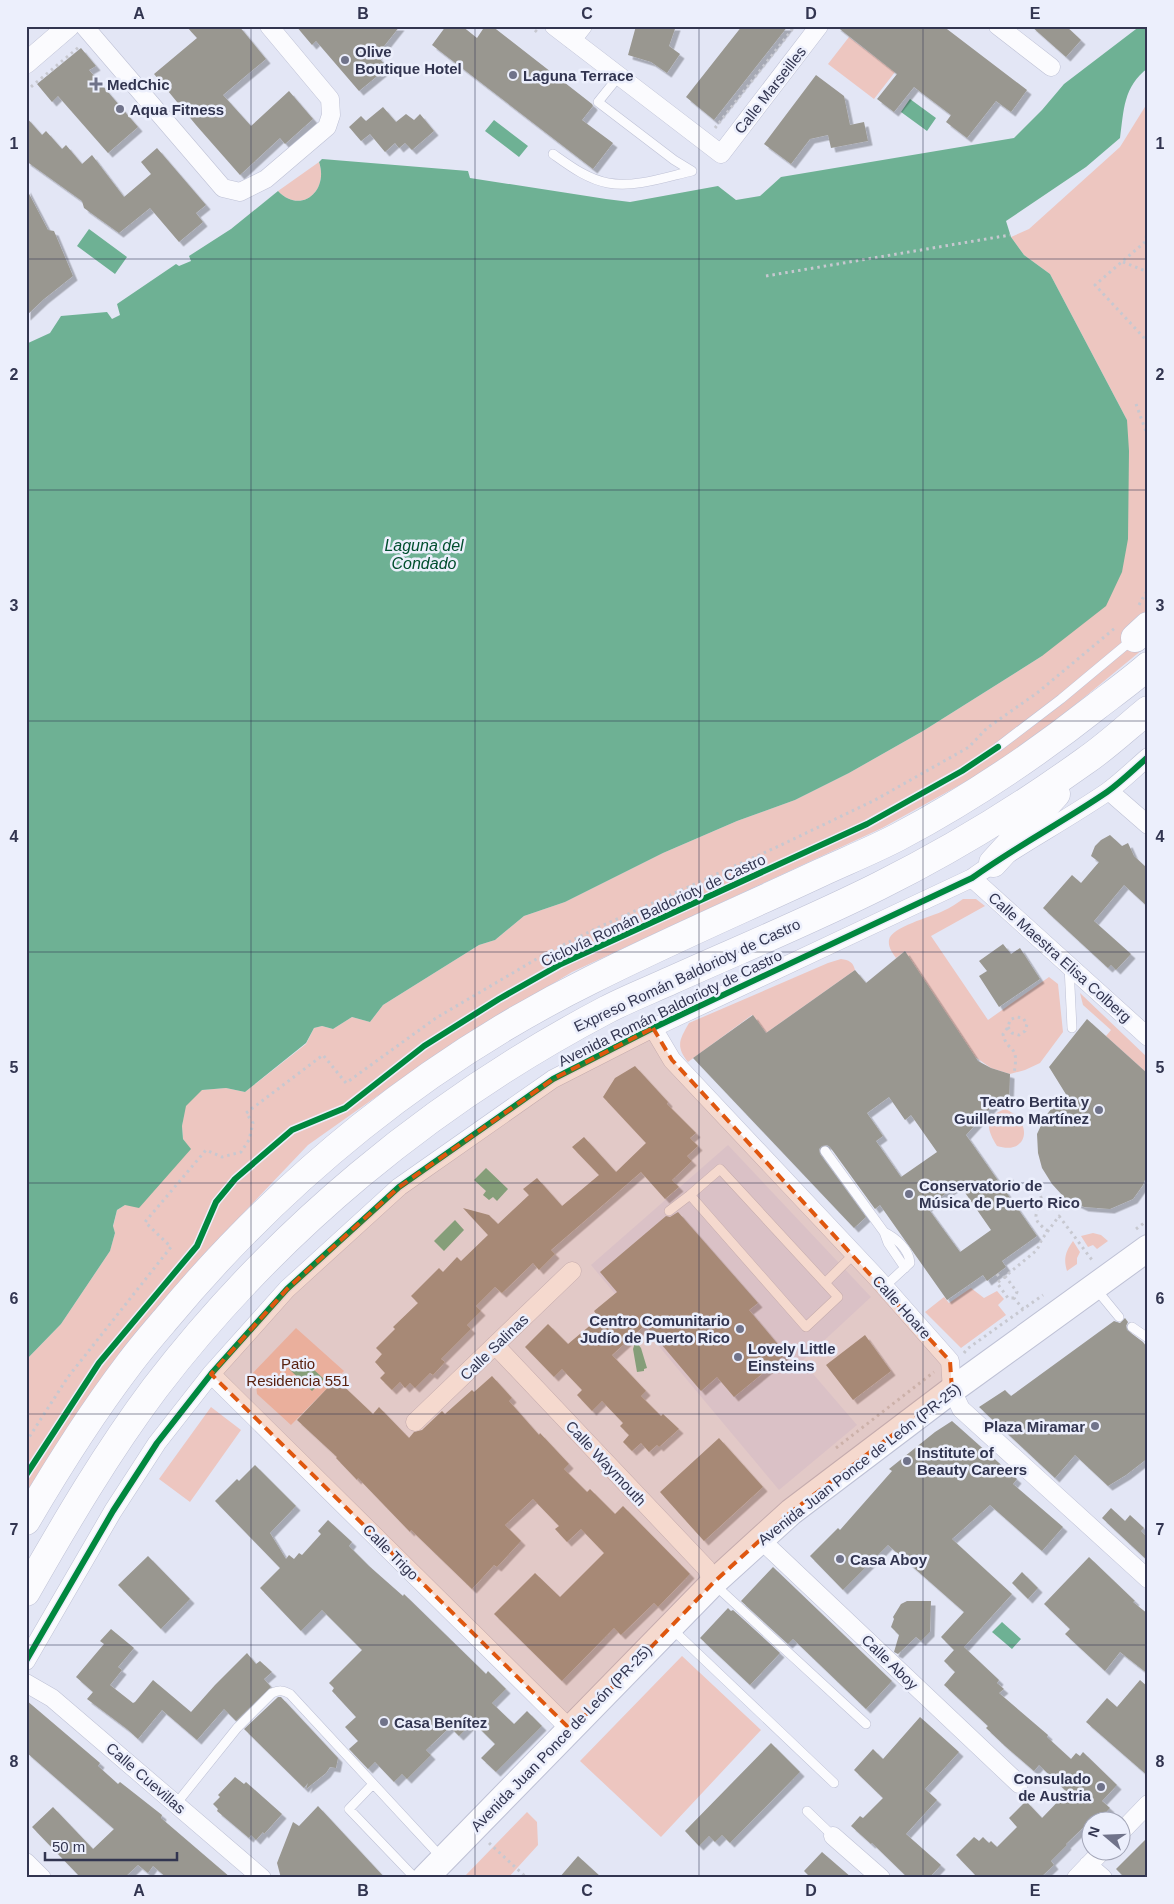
<svg xmlns="http://www.w3.org/2000/svg" width="1174" height="1904" viewBox="0 0 1174 1904" font-family="Arial,sans-serif">
  <style>
    .built { fill: #d9ddf4 }
    .green { fill: #edc6c0 }
    .water { fill: #6eb194 }
    .building { fill: #999790; fill-rule: evenodd; filter: url(#shadow) }
    .lines { fill: none; stroke-linecap: round; stroke-linejoin: round }
    .service-casing { stroke: #bec1d5; stroke-width: 10 }
    .minor-casing { stroke: #bec1d5; stroke-width: 19 }
    .tertiary-casing { stroke: #bec1d5; stroke-width: 22 }
    .primary-casing { stroke: #bec1d5; stroke-width: 28 }
    .motorway-casing { stroke: #bec1d5; stroke-width: 29 }
    .path { stroke: #c7c8d0; stroke-width: 3; stroke-dasharray: 2.5 4; stroke-linecap: butt }
    .service { stroke: #fbfbfe; stroke-width: 9 }
    .minor { stroke: #fbfbfe; stroke-width: 18 }
    .tertiary { stroke: #fbfbfe; stroke-width: 21 }
    .primary { stroke: #fbfbfe; stroke-width: 26 }
    .motorway { stroke: #fbfbfe; stroke-width: 28 }
    .cycleway-casing { stroke: #eceffc; stroke-width: 9 }
    .cycleway { stroke: #00873e; stroke-width: 6 }
    .marked { fill: #df570f; fill-opacity: 0.2; stroke: #df570f; stroke-width: 4; stroke-dasharray: 10 6; stroke-linejoin: round }
    .grid { fill: none; stroke: #323550; stroke-width: 1; stroke-opacity: 0.55 }
    .poi-dot { fill: #70738a; stroke: #eceffc; stroke-width: 2 }
    .labels { text-anchor: middle; dominant-baseline: central; stroke-width: 5; stroke-linejoin: round; paint-order: stroke }
    .poi-label { font-size: 15px; font-weight: bold; fill: #323550; stroke: #eceffc; text-anchor: start }
    .street-label { font-size: 15px; fill: #323550; stroke: #eceffc }
    .park-label { font-size: 15px; fill: #592210; stroke: #eceffc }
    .water-label { font-size: 16px; font-style: italic; fill: #014e2e; stroke: #eceffc }
    .neatline { fill: none; stroke: #323550; stroke-width: 2 }
    .grid-label { font-size: 16px; text-anchor: middle; font-weight: bold; fill: #323550 }
  </style>
  <defs>
    <filter id="shadow"><feDropShadow dx="4.5" dy="4.5" stdDeviation="0" flood-color="#0004"/></filter>
  </defs>
  <rect width="100%" height="100%" fill="#e3e6f5"/>
  <path class="built" d="M728 1145 871 1297 802 1361 857 1425 779 1490 591 1265Z"/>
  <path class="green" d="M849 37 895 72 874 99 828 64Z
    M1148 102V645L1042 732 985 771 882 828 572 972 438 1053 308 1145 214 1244 131 1341 26 1498V1360L61 1324 110 1251 115 1233 113 1227 117 1210 125 1205H133L190 1149 183 1139 182 1126 185 1106 201 1090 226 1088 245 1092 306 1044 314 1028 322 1026 333 1029 352 1017 370 1022 383 1005 479 945 495 940 524 916 565 902 663 853 737 821 795 800 849 773 923 731 1042 656 1127 420 1050 274 1024 255 1011 237 1029 229 1120 147Z
    M319 162C329 191 301 215 278 191Z
    M963 899H976L985 906 931 936 988 1020 1049 977 1058 984 1063 1032 1040 1063 1025 1070 1010 1074 991 1068 955 1043 905 951 896 958C892 952 888 947 889 940 891 927 931 917 943 911 950 908 957 903 963 899Z
    M841 959C849 960 853 962 855 970L766 1033 752 1015 688 1062C675 1046 680 1039 689 1023L828 963Z
    M1080 993 1148 1058V1074L1106 1036 1111 1030 1083 1005Z
    M1005 1109C1033 1120 1030 1156 997 1146 987 1130 983 1117 1005 1109Z
    M1093 1233 1101 1235 1108 1241 1097 1249 1093 1245 1088 1247 1081 1236Z
    M1073 1241 1080 1252 1077 1258V1264L1067 1271C1063 1258 1066 1251 1073 1241Z
    M971 1288 984 1298 997 1291 1004 1299 998 1305 1006 1315 961 1348 925 1312 944 1297 949 1303Z
    M296 1328 344 1371 291 1425 257 1394 256 1384 250 1376Z
    M211 1407 241 1430 190 1502 159 1479Z
    M682 1656 761 1730 661 1837 580 1761Z
    M527 1812 537 1822 538 1845 508 1878H463Z"/>
  <path class="water" d="M1140 26H1148V68C1123 87 1124 110 1120 138L1086 167 1006 221 1011 237 1024 255 1050 274 1127 420 1129 451 1128 539 1122 572 1106 606 1042 656 923 731 849 773 795 800 737 821 663 853 565 902 524 916 495 940 479 945 383 1005 370 1022 352 1017 333 1029 322 1026 314 1028 306 1043 245 1092 226 1088 202 1090 186 1106 182 1126 183 1139 191 1149 139 1208 125 1205 117 1210 113 1226 115 1233 110 1251 61 1324 26 1360V344L50 333 61 316 107 312 112 319 120 315 117 304 176 264 179 266 191 261 189 256 231 229 278 191C301 215 329 191 319 162L322 159 468 171 470 178 606 199 630 202 718 186 736 200 760 196 781 177 1014 138 1042 110 1064 84Z
    M910 99 936 118 927 131 901 112Z
    M494 120 528 146 519 157 485 131Z
    M89 229 127 257 115 274 77 246Z
    M486 1168 508 1189 497 1201 493 1197 489 1200 483 1195 486 1191 474 1180Z
    M455 1220 464 1230 444 1251 434 1241Z
    M635 1343H637L641 1348 647 1368 644 1369V1371L637 1372 633 1349Z
    M300 1357 324 1379 312 1391 289 1369Z
    M1002 1622 1021 1639 1012 1649 992 1632Z"/>
  <path class="building" d="M186 26H239L266 59 223 95 251 126 289 91 313 119 285 144 280 138 240 175 196 125 154 74 197 38Z
    M296 26H400L377 55 387 68 359 91 316 41 312 45Z
    M446 26H462L477 38 485 26H492L592 104 593 106 582 120 613 143 593 169 432 45Z
    M636 26H676L669 46 680 54 667 73 651 62 628 55Z
    M742 26H788L714 120 686 97Z
    M836 26H943L1027 90 1011 112 996 101 967 138 946 122 951 115 914 87 894 112 877 99 897 74Z
    M1031 26H1066L1081 40 1066 57Z
    M81 48 96 66 89 70 138 127 108 153 58 96 52 102 37 84Z
    M816 75 844 96 850 125 864 122 868 141 831 148 828 135 810 139 791 164 764 144Z
    M383 107 396 122 406 114 414 120 420 114 434 131 412 150 405 143 399 148 395 143 385 152 370 134 361 141 349 127 361 116 366 121Z
    M26 117 42 135 46 131 62 149 66 145 82 164 92 155 124 197 151 174 141 162 157 148 206 205 196 213 203 222 179 242 150 208 119 233 84 208 82 201 26 161Z
    M26 188 48 230 54 231 73 276 44 299 26 316Z
    M1110 835 1122 846 1128 843 1134 856 1148 869V907L1124 885 1094 921 1131 954 1116 970 1111 965 1108 968 1043 908 1072 875 1081 883 1099 862 1091 856 1095 846 1101 840Z
    M1003 944 1011 954 1020 948 1040 979 999 1007 979 976 987 971 979 961Z
    M905 951 978 1061 991 1068 1010 1074 1009 1103 997 1101 966 1135 1037 1236 1002 1261 1006 1267 987 1281 983 1275 947 1300 880 1205 875 1209 830 1147 827 1145 822 1146 819 1149 820 1154 866 1217 854 1228 693 1058 753 1015 766 1033 855 970 866 983ZM889 1097 905 1120 911 1115 937 1152 901 1177 876 1141 883 1136 867 1113ZM959 1184 991 1230 960 1252 927 1207Z
    M1087 1019 1148 1074V1172L1143 1185 1133 1199 1110 1209 1084 1207 1065 1198 1052 1184 1042 1168 1038 1153 1037 1134 1045 1117 1055 1104 1067 1096 1049 1067Z
    M635 1066 668 1102 667 1104 696 1133 690 1138 698 1146 687 1156 692 1161 672 1180 679 1187 665 1199 641 1172 551 1250 555 1254 539 1270 533 1263 502 1293 495 1287 476 1306 481 1311 467 1325 471 1329 441 1359 445 1362 433 1375 430 1373 415 1388 410 1383 405 1388 400 1382 392 1390 380 1378 385 1373 375 1362 382 1354 376 1348 395 1329 393 1327 418 1303 411 1296 439 1268 443 1272 457 1257 461 1261 488 1235 463 1208 489 1215 498 1224 529 1195 523 1189 537 1178 562 1206 599 1175 572 1147 584 1137 616 1172 646 1143 603 1097 615 1078Z
    M678 1212 758 1303 749 1310 786 1354 734 1397 717 1377 701 1391 645 1325 612 1355 646 1391 641 1396 661 1416 663 1414 679 1429 659 1447 657 1445 649 1452 641 1443 632 1451 623 1442 629 1435 620 1426 623 1423 602 1401 592 1411 577 1395 582 1390 562 1369 554 1377 525 1347 548 1324 568 1344 599 1318 594 1311 617 1292 600 1272 666 1216 670 1217Z
    M1125 1318 1128 1322 1126 1326 1127 1330 1143 1342 1148 1349V1458L1126 1475 1108 1486 1075 1455 1055 1478 979 1407 1005 1390 1011 1396 1114 1321 1120 1323Z
    M865 1335 891 1371 853 1400 826 1365Z
    M492 1376 512 1398 509 1401 539 1435 540 1433 569 1464 564 1469 587 1492 590 1489 615 1514 623 1506 690 1574 658 1607 654 1603 621 1635 614 1628 562 1681 494 1614 535 1573 560 1597 604 1553 581 1529 567 1542 555 1529 559 1526 533 1499 505 1525 521 1541 497 1567 494 1565 472 1589 411 1530 410 1532 358 1478 357 1480 336 1458 337 1457 297 1420 336 1379 373 1414 379 1407 409 1438 414 1432 422 1430 442 1411 445 1414 472 1390 474 1392Z
    M952 1421 1017 1479 1013 1484 1063 1527 1042 1551 990 1505 952 1539 1012 1594 964 1647 999 1680 997 1683 1004 1689 999 1693 1048 1735 1047 1737 1071 1759 1076 1753 1080 1756 1083 1752 1117 1785 1102 1801 1110 1808 1097 1822H1092L1091 1827 1088 1823 1066 1844 1067 1845 1051 1861 1054 1865 1040 1878H978L956 1855 974 1837 979 1841 983 1837 989 1843 991 1841 997 1847 1017 1827 1009 1818 1026 1801 1042 1818 1067 1792 1039 1765 1034 1771 1005 1746 986 1728 988 1726 944 1685 955 1672 944 1661 954 1650 941 1637 964 1612 888 1545 843 1590 810 1556 838 1528 840 1530 892 1471 889 1469 935 1432Z
    M719 1438 763 1487 704 1541 660 1492Z
    M255 1465 296 1506 270 1533 286 1559 289 1555 294 1559 299 1553 302 1555 321 1534 318 1531 328 1520 352 1542 349 1546 369 1566 403 1596 404 1594 486 1674 488 1671 506 1689 492 1703 514 1724 527 1711 542 1726 496 1772 481 1758 495 1744 473 1722 459 1736 450 1727 426 1750 431 1755 407 1779 402 1774 394 1782 375 1762 368 1769 349 1749 358 1741 345 1727 356 1717 332 1691 334 1688 329 1683 362 1650 322 1610 301 1631 260 1588 280 1568 215 1501 237 1479 239 1481Z
    M1111 1508 1125 1521 1130 1515 1144 1528 1141 1531 1148 1538V1561L1102 1518Z
    M148 1556 190 1599 161 1629 118 1585Z
    M1089 1557 1135 1601 1133 1602 1148 1614V1674L1120 1652 1105 1671 1065 1634 1070 1629 1044 1604Z
    M773 1567 892 1681 866 1709 793 1639 788 1644 741 1601Z
    M1022 1572 1038 1588 1028 1599 1012 1583Z
    M907 1601H931L930 1632 921 1641 916 1637 898 1654 894 1652 899 1635 891 1627 894 1619 893 1617 901 1604Z
    M728 1608 731 1611 733 1610 780 1653 750 1685 700 1638Z
    M111 1629 134 1648 118 1667 122 1670 110 1685 133 1703 135 1702 153 1680 191 1712 215 1685 247 1653 256 1664 260 1661 272 1672 264 1679 271 1687 236 1721 224 1709 197 1740 162 1710 138 1739 127 1729 87 1699 93 1692 76 1677 104 1644 100 1641Z
    M1140 1680 1148 1687V1776L1086 1722 1107 1698 1117 1707Z
    M278 1697H281L338 1758 336 1768 330 1767 326 1773 306 1789 308 1783 304 1788 244 1729Z
    M26 1700 100 1763 98 1766 118 1784 120 1782 162 1815 161 1818 231 1878H167L153 1866 148 1873 138 1865 124 1878H81L32 1827 53 1807 93 1849 114 1829 26 1752Z
    M920 1717 959 1752 925 1789 937 1800 906 1834 941 1865 929 1878H908L872 1843 871 1844 851 1826 860 1816 863 1818 883 1798 854 1770 873 1749 883 1759Z
    M771 1743 800 1772 730 1843 722 1835 715 1842 709 1836 699 1846 685 1831Z
    M235 1777 244 1784 246 1782 282 1814 264 1834 263 1832 256 1840 251 1835 249 1838 217 1811 218 1809 213 1804 220 1797 218 1795Z
    M318 1806 385 1878H281L277 1863 293 1822 299 1826Z
    M1148 1837V1878H1125L1116 1869Z
    M822 1852 852 1878H811L804 1871Z
    M578 1856 602 1878H559Z"/>
  <g class="lines">
    <defs>
      <path id="service" d="M553 154C570 166 587 179 608 183 635 188 666 177 692 171L674 160 598 102 619 76
        M998 747 1061 699 1133 639
        M1069 966 1072 1028
        M825 1151 884 1232 888 1243 905 1268
        M720 1169 838 1297 806 1327 690 1195Z
        M669 1211 690 1195
        M825 1283 854 1254
        M884 1287 910 1263C909 1249 896 1238 884 1232
        M1096 1289 1119 1317
        M1132 1327 1148 1338
        M715 1585 866 1724
        M672 1629 834 1783
        M373 1784 349 1809 415 1878
        M176 1804 237 1728 272 1693C279 1690 283 1690 290 1694L441 1857
        M807 1811 833 1836"/>
      <path id="minor" d="M84 26 223 188 240 192 266 179 327 127 331 115 330 99 269 26
        M554 26 721 154 819 26
        M998 26 1051 67
        M572 40 583 26
        M1109 791 1148 825
        M972 878 1148 1037
        M653 1028 672 1060 876 1277 950 1361 952 1390 961 1409 1148 1579
        M495 1345 706 1568 713 1583
        M211 1374 571 1730
        M415 1422 572 1271
        M761 1540 1019 1784
        M26 1661 113 1511 157 1443 211 1374 287 1289 399 1187 553 1079 653 1028 972 878C1015 847 1063 822 1107 792 1121 782 1134 769 1148 757
        M26 1683 52 1698 262 1878
        M1122 1831 1148 1804
        M833 1836 881 1878
        M26 1862 42 1878
        M1088 1865 1103 1878
        M1076 1878 1101 1852"/>
      <path id="tertiary" d="M26 63 69 26"/>
      <path id="primary" d="M425 1878 713 1583 791 1512 952 1390 1148 1248"/>
      <path id="motorway" d="M1135 638 1148 626
        M993 863 1056 794
        M26 1521C57 1468 91 1414 129 1364 140 1349 153 1334 165 1320 282 1179 427 1061 591 980 666 942 743 909 820 873 846 861 873 850 898 837 968 800 1035 755 1097 706 1114 693 1132 680 1148 666
        M26 1592C66 1522 107 1452 155 1388 275 1231 431 1102 606 1010 627 999 650 990 672 980 741 949 811 920 879 886 951 850 1020 808 1085 761 1107 746 1127 727 1148 710"/>
    </defs>
    <use href="#service" class="service-casing"/>
    <use href="#minor" class="minor-casing"/>
    <use href="#tertiary" class="tertiary-casing"/>
    <use href="#primary" class="primary-casing"/>
    <use href="#motorway" class="motorway-casing"/>
    <path class="path" d="M530 26 537 32
      M26 91 79 47
      M715 128 794 27
      M1148 229 1145 242 1095 285 1148 342
      M1123 262 1148 272
      M766 276 1010 235
      M1136 404 1148 437
      M1139 605 1148 589
      M1008 1027 1012 1033 1019 1035 1025 1031 1027 1024 1023 1018 1016 1017 1010 1020 1008 1027 1003 1034C1007 1054 1020 1042 1014 1073
      M1012 1180 1014 1187 1018 1191 1030 1188 1038 1192 1042 1199C1035 1216 1031 1219 1048 1231
      M1136 1229 1148 1220
      M997 1274 1001 1279
      M1005 1276 1017 1292 1014 1298 1023 1309
      M1014 1298H1008L997 1283 1037 1250 1042 1239 1059 1216 1092 1260
      M964 1353 967 1349 1043 1295
      M26 1442 68 1377 171 1247 145 1222 206 1150 222 1157 241 1152 249 1140 253 1123 246 1113 323 1055 346 1083 436 1018 545 954 597 928 779 846 875 800 969 747 987 728 1037 693 1115 628
      M836 1448 934 1372
      M489 1843 527 1878"/>
    <use href="#service" class="service"/>
    <use href="#minor" class="minor"/>
    <use href="#tertiary" class="tertiary"/>
    <use href="#primary" class="primary"/>
    <use href="#motorway" class="motorway"/>
    <defs>
      <path id="cycleway" d="M26 1475 99 1363 197 1246 216 1202 235 1179 292 1130 345 1108 424 1046 499 999 561 964 867 824 962 771 998 747
        M26 1661 113 1511 157 1443 211 1374 287 1289 399 1187 553 1079 653 1028 972 878C1015 847 1063 822 1107 792 1121 782 1134 769 1148 757"/>
    </defs>
    <use href="#cycleway" class="cycleway-casing"/>
    <use href="#cycleway" class="cycleway"/>
  </g>
  <path class="marked" d="M653 1028 672 1060 950 1361 952 1390 791 1512 713 1583 571 1730 211 1374 287 1289 399 1187 553 1079Z"/>
  <path class="grid" d="M251 26V1878M475 26V1878M699 26V1878M923 26V1878M26 259H1148M26 490H1148M26 721H1148M26 952H1148M26 1183H1148M26 1414H1148M26 1645H1148"/>
  <g class="poi-dot">
    <circle cx="345" cy="60" r="5"/>
    <circle cx="513" cy="75" r="5"/>
    <path d="M93.5 76.5h5v5h5v5h-5v5h-5v-5h-5v-5h5z"/>
    <circle cx="120" cy="109" r="5"/>
    <circle cx="1099" cy="1110" r="5"/>
    <circle cx="909" cy="1194" r="5"/>
    <circle cx="740" cy="1329" r="5"/>
    <circle cx="738" cy="1357" r="5"/>
    <circle cx="1095" cy="1426" r="5"/>
    <circle cx="907" cy="1461" r="5"/>
    <circle cx="840" cy="1559" r="5"/>
    <circle cx="384" cy="1722" r="5"/>
    <circle cx="1101" cy="1787" r="5"/>
  </g>
  <g class="labels">
    <g class="poi-label">
      <text x="355" y="51">Olive<tspan x="355" dy="17">Boutique Hotel</tspan></text>
      <text x="523" y="75">Laguna Terrace</text>
      <text x="107" y="84">MedChic</text>
      <text x="130" y="109">Aqua Fitness</text>
      <text x="1089" y="1101" text-anchor="end">Teatro Bertita y<tspan x="1089" dy="17">Guillermo Martínez</tspan></text>
      <text x="919" y="1185">Conservatorio de<tspan x="919" dy="17">Música de Puerto Rico</tspan></text>
      <text x="730" y="1320" text-anchor="end">Centro Comunitario<tspan x="730" dy="17">Judío de Puerto Rico</tspan></text>
      <text x="748" y="1348">Lovely Little<tspan x="748" dy="17">Einsteins</tspan></text>
      <text x="1085" y="1426" text-anchor="end">Plaza Miramar</text>
      <text x="917" y="1452">Institute of<tspan x="917" dy="17">Beauty Careers</tspan></text>
      <text x="850" y="1559">Casa Aboy</text>
      <text x="394" y="1722">Casa Benítez</text>
      <text x="1091" y="1778" text-anchor="end">Consulado<tspan x="1091" dy="17">de Austria</tspan></text>
    </g>
    <g class="street-label">
      <text transform="translate(770 90) rotate(-52)">Calle Marseilles</text>
      <text transform="translate(653 910) rotate(-25)">Ciclovía Román Baldorioty de Castro</text>
      <text transform="translate(1060 957) rotate(42)">Calle Maestra Elisa Colberg</text>
      <text transform="translate(687 975) rotate(-25)">Expreso Román Baldorioty de Castro</text>
      <text transform="translate(670 1008) rotate(-26)">Avenida Román Baldorioty de Castro</text>
      <text transform="translate(902 1307) rotate(48)">Calle Hoare</text>
      <text transform="translate(494 1347) rotate(-44)">Calle Salinas</text>
      <text transform="translate(606 1463) rotate(47)">Calle Waymouth</text>
      <text transform="translate(859 1464) rotate(-38)">Avenida Juan Ponce de León (PR-25)</text>
      <text transform="translate(391 1552) rotate(45)">Calle Trigo</text>
      <text transform="translate(890 1662) rotate(44)">Calle Aboy</text>
      <text transform="translate(561 1738) rotate(-46)">Avenida Juan Ponce de León (PR-25)</text>
      <text transform="translate(146 1778) rotate(41)">Calle Cuevillas</text>
    </g>
    <g class="park-label">
      <text x="298" y="1363">Patio<tspan x="298" dy="17">Residencia 551</tspan></text>
    </g>
    <g class="water-label">
      <text x="424" y="545">Laguna del<tspan x="424" dy="18">Condado</tspan></text>
    </g>
  </g>
  <rect width="1174" height="1904" fill="none" stroke="#eceffc" stroke-width="55"/>
  <g transform="translate(1106 1836) rotate(289)"><circle r="24" fill="#eceffc" stroke="#a2a5b7"/>
  <path d="M0-4L9 19L0 12L-9 19Z" fill="#70738a"/>
  <text y="-8" font-size="14" font-weight="bold" text-anchor="middle" fill="#323550">N</text>
  </g>
  <path d="M45 1852v8h132v-8" fill="none" stroke="#323550" stroke-width="2.5"/>
  <text x="52" y="1852" font-size="15" fill="#323550" stroke="#eceffc" stroke-width="4" paint-order="stroke">50 m</text>
  <rect x="28" y="28" width="1118" height="1848" class="neatline"/>
  <g class="grid-label">
    <text x="139" y="19">A</text>
    <text x="363" y="19">B</text>
    <text x="587" y="19">C</text>
    <text x="811" y="19">D</text>
    <text x="1035" y="19">E</text>
    <text x="14" y="149">1</text>
    <text x="1160" y="149">1</text>
    <text x="14" y="380">2</text>
    <text x="1160" y="380">2</text>
    <text x="14" y="611">3</text>
    <text x="1160" y="611">3</text>
    <text x="14" y="842">4</text>
    <text x="1160" y="842">4</text>
    <text x="14" y="1073">5</text>
    <text x="1160" y="1073">5</text>
    <text x="14" y="1304">6</text>
    <text x="1160" y="1304">6</text>
    <text x="14" y="1535">7</text>
    <text x="1160" y="1535">7</text>
    <text x="14" y="1767">8</text>
    <text x="1160" y="1767">8</text>
    <text x="139" y="1896">A</text>
    <text x="363" y="1896">B</text>
    <text x="587" y="1896">C</text>
    <text x="811" y="1896">D</text>
    <text x="1035" y="1896">E</text>
  </g>
</svg>
